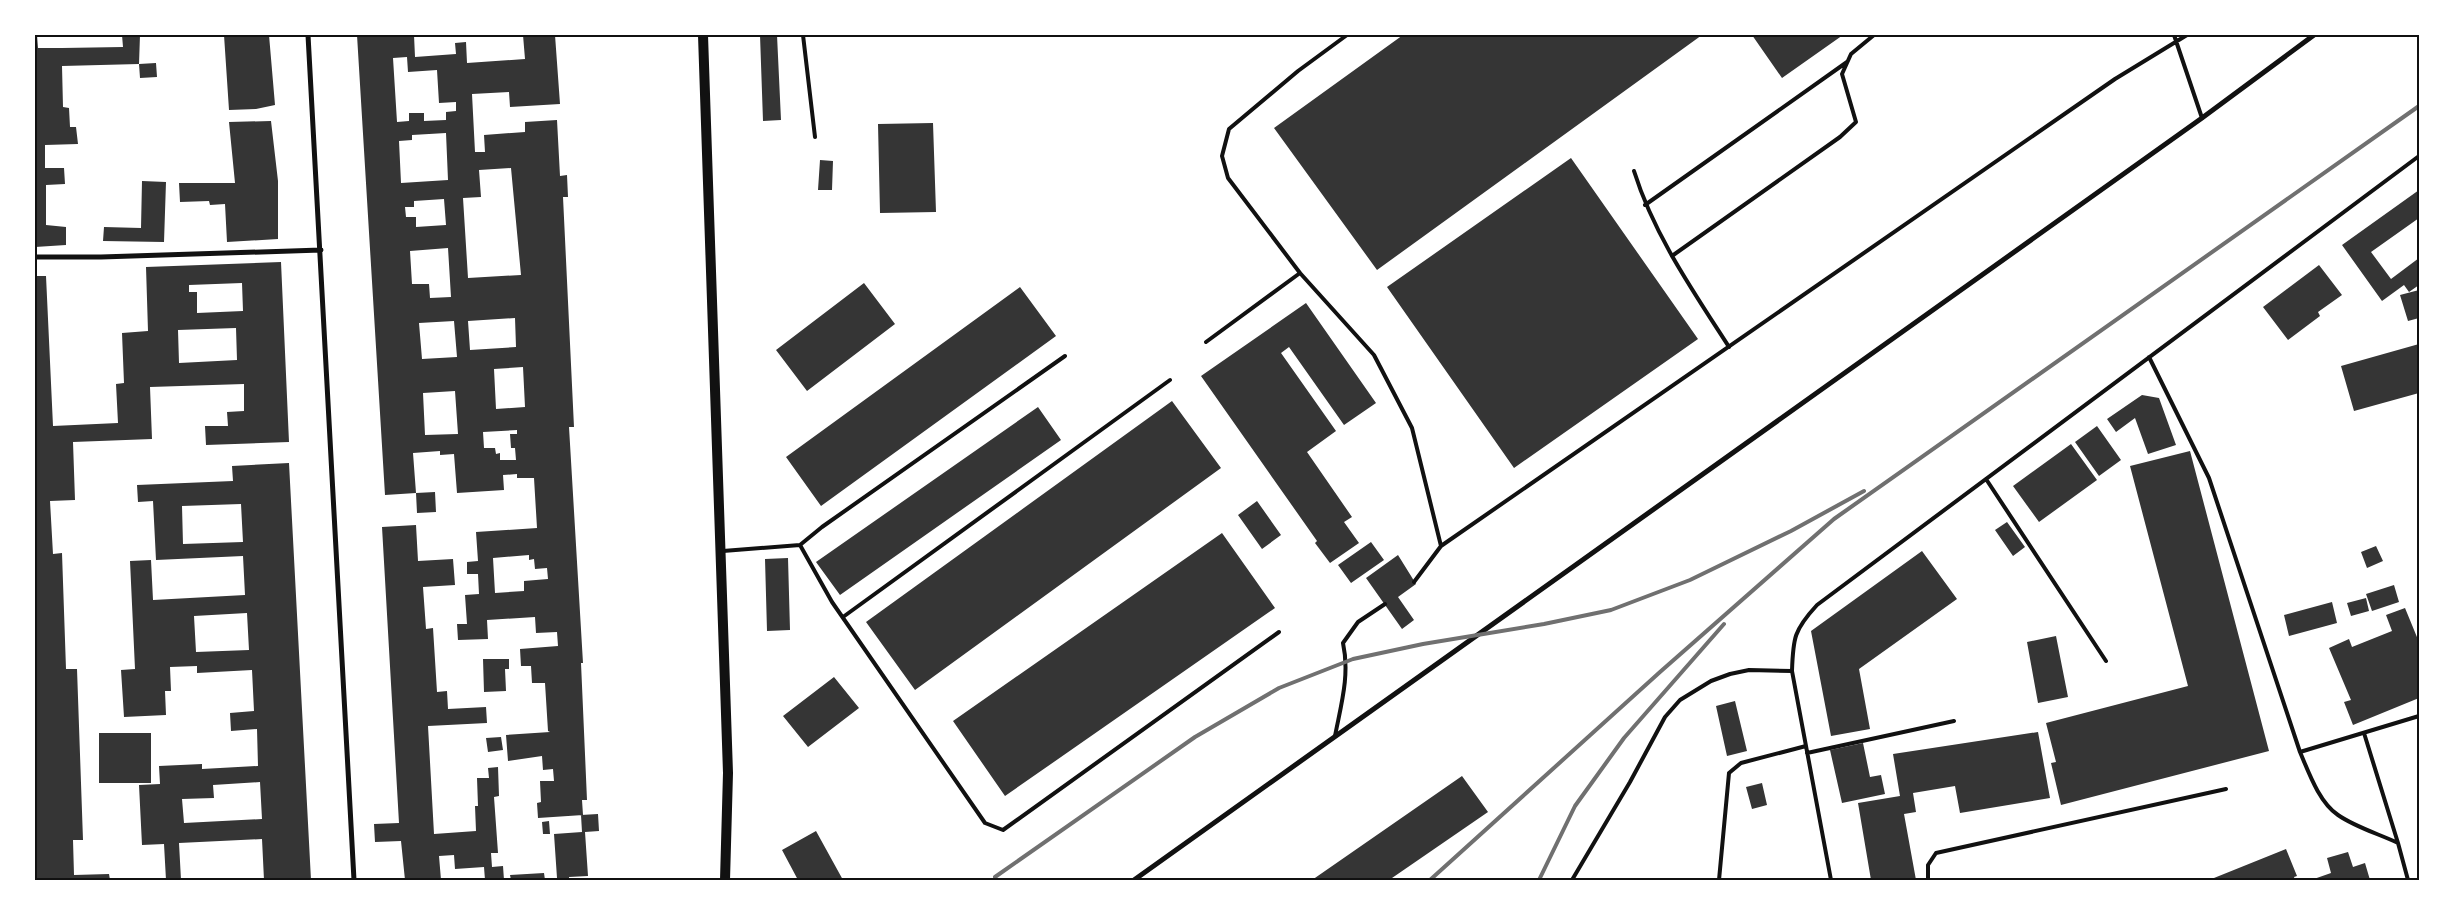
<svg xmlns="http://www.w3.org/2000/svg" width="2454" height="915" viewBox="0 0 2454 915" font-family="'DejaVu Sans',sans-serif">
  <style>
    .building { fill: #353535; fill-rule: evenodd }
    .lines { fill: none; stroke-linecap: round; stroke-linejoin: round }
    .service { stroke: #111; stroke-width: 4 }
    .minor { stroke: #111; stroke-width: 5 }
    .secondary { stroke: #111; stroke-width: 10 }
    .rail { stroke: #707070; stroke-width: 4 }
    .neatline { fill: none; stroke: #111; stroke-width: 2 }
  </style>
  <rect width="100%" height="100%" fill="#fff"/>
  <path class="building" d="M35 35H37L38 48H62L123 47 122 35H140L139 64 62 66 63 107 69 108 70 127H76L78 144 45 145V168H64L65 184 46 185V225L66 227V245L35 247Z
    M224 35H269L275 105 256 109 229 110Z
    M357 35H414L415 57 456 54 455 43 466 42 467 63 525 59 523 35H555L560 104 510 107 509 92 472 94 475 152H485L484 135 525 132V122L557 120 560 176 567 175 568 197H563L574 427H569L583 663H581L587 800H582L583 815 538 818 537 803 541 802 540 781H554L553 769 543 770 542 756 508 761 506 735 550 732 548 731 545 683H532L531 666H521L520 649 558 646 557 632 536 633 535 617 487 620 488 639 458 640 457 624H467L465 595 479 594 478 574H467V562L478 561 476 532 537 528 534 478H517V474L503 475 504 490 457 493 454 454 440 455V451L413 453 416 493 385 495ZM407 57 408 72 437 70 439 103 456 102V111L446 112V120L424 121V113H409V121L397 122 393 58ZM446 133 448 180 401 183 399 141 412 140V135ZM511 168 521 275 468 278 463 198 481 197 479 170ZM444 199 446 225 416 227V217H406L405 207H414V201ZM448 248 451 297 430 298 429 284H412L410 251ZM515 318 516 347 470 350 468 321ZM454 321 457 357 422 359 419 323ZM523 367 525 407 496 409 494 369ZM455 391 458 434 425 435 423 393ZM517 430V434H510L511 448H515L516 460H500V453L496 454 495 448H484L483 432ZM529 555V560L534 559 535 569 547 568 548 579 524 581V591L495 593 493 558Z
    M760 35H777L781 120 763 121Z
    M1403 35H1702L1377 270 1274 128Z
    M1752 35H1843L1782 78Z
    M156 63 157 77 140 78 139 64Z
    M271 121 278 181V239L227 242 225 204 210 205 209 201 180 202 179 183H235L229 122Z
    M933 123 936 212 880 213 878 124Z
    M1571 158 1698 339 1514 468 1387 287Z
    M820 160 833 161 832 190H818Z
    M142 181 166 182 164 242 103 241 104 227 141 228Z
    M2419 190V218L2371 252 2391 279 2419 258V285L2409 292 2404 285 2382 301 2342 245Z
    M281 262 289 442 206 445 205 426H228L227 412 244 411V384L150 387 152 439 73 442 75 500 50 501 53 554 62 553 66 669H77L83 840H73L74 875 109 874 110 880H35V276H46L53 426 118 423 116 384 124 383 122 333 148 331 146 267ZM242 283 243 311 197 313V292H189V285ZM236 328 237 360 179 363 178 330Z
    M2319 265 2342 295 2318 312 2320 316 2288 340 2263 307Z
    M864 283 895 324 807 391 776 350Z
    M1020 287 1056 336 821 506 786 457Z
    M2419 290V318L2408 321 2400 295Z
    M1306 303 1376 403 1344 425 1289 347 1281 353 1336 431 1307 452 1352 517 1344 522 1359 543 1330 563 1315 543 1317 541 1201 376Z
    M2419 344V393L2354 411 2341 366Z
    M2142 395 2159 398 2176 445 2148 454 2135 418 2116 432 2107 419Z
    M1172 401 1221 468 915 690 866 622Z
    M1038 407 1061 440 840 595 816 562Z
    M2097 426 2121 460 2099 476 2075 442Z
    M2071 444 2097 480 2039 522 2013 486Z
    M2190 451 2269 751 2061 805 2051 763 2056 762 2046 723 2188 686 2130 466Z
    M289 463 311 880H264L262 839 179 843 181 880H166L164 844 142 845 139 785 160 784 159 766 202 764V769L258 766 257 729 231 731 230 713 254 711 252 670 197 673V666L170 667 171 691H165L166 715 124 717 121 670 135 669 130 561 151 560 153 600 245 595 243 556 156 560 153 501 138 502 137 485 233 481 232 466ZM241 504 243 542 183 544 182 506ZM247 613 249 650 196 652 194 616ZM260 782 262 819 184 823 182 799 214 798 213 785Z
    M435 492 436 512 417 513 416 493Z
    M1257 501 1281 535 1262 549 1238 515Z
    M2007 522 2025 547 2013 556 1995 530Z
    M416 525 418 561 453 559 455 585 423 587 426 629 433 628 437 692 447 691 448 709 486 707 487 723 428 726 434 834 476 831 475 806H478L477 778H489L488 768 498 767 499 796 494 797 498 853H491L492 867 503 866 504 880H485L484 867 455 869 454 855 439 856 441 880H405L401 841 375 842 374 824 399 823 382 527Z
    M1222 533 1275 608 1005 796 953 721Z
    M1371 542 1384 560 1351 583 1338 565Z
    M2376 546 2383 561 2367 568 2361 552Z
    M1922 551 1957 599 1859 669 1870 729 1831 736 1811 631Z
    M1398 555 1416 584 1398 597 1414 620 1402 629 1366 578Z
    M788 558 790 630 767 631 765 559Z
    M2394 585 2399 602 2372 611 2366 594Z
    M2366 598 2369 611 2351 616 2347 603Z
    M2332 602 2337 623 2289 636 2284 615Z
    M2405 608 2419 642V698L2353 725 2344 702 2351 700 2329 648 2349 639 2352 647 2392 631 2386 615Z
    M2056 636 2068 697 2038 703 2027 642Z
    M483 659H509V669H505L506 691 484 692Z
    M834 677 859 708 808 747 783 716Z
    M1735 701 1747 751 1727 756 1716 706Z
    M2038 732 2050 798 1960 813 1955 786 1913 793 1916 812 1904 814 1916 880H1871L1858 803 1900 796 1893 754Z
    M99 733H151V783H99Z
    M501 737 503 750 488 752 486 738Z
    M1863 743 1870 777 1881 775 1885 794 1842 803 1830 750Z
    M1462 776 1488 812 1392 878 1394 880H1312Z
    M1762 783 1767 805 1752 809 1746 787Z
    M598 814 599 831 585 832 588 876 569 877V880H547L557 878 554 834 582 832 581 815Z
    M549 821 550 834H543L542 822Z
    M816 831 843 880H798L782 850Z
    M2286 849 2297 876 2294 877 2295 880H2209Z
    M2348 852 2353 867 2365 863 2370 880H2311L2331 873 2327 858Z
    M544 873 545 880H511L510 875Z"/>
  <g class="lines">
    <path class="service" d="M803 35 815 137
      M1347 35 1298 71 1229 129 1222 156 1228 178 1300 273 1374 355 1412 428 1441 546
      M2174 35 2202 118
      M1634 171C1654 235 1693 291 1729 347
      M1645 205 1847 62
      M1672 256 1840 137 1856 122 1842 74 1851 54 1874 35
      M1206 342 1300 273
      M2149 357 2209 478 2300 752C2309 773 2319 802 2338 815 2355 827 2379 834 2398 843L2408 880
      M1986 479 2106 661
      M800 545 832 602 985 823 1003 830 1279 632
      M723 551 800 545 822 527 1065 356
      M1414 582 1441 546 2115 79 2187 35
      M843 617 1170 380
      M2364 733 2398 843
      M1335 736C1341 705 1350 675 1343 643L1358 622 1385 604
      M2300 752 2419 716
      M1807 753 1954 721
      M1572 880 1630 782 1665 717 1680 700 1711 681 1730 674 1749 670 1792 671
      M1719 880 1729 773 1741 763 1806 746
      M1831 880 1792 671C1793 638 1794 630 1817 605L2419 156
      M1928 880V865L1936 853 2226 789"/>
    <path class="minor" d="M308 35 354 880
      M35 257H101L321 250
      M1134 880 2202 118 2314 35"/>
    <path class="secondary" d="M703 35 728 773 725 880"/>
    <path class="rail" d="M995 877 1195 737 1279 688 1353 659 1423 644 1544 624 1611 610 1690 580 1791 531 1864 491
      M1430 880 1660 672 1834 519 2419 106
      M1539 880 1575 806 1624 738 1724 624"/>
  </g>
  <rect width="2454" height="915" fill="none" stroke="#ffffff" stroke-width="72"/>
  <rect x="36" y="36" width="2382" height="843" class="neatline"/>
</svg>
